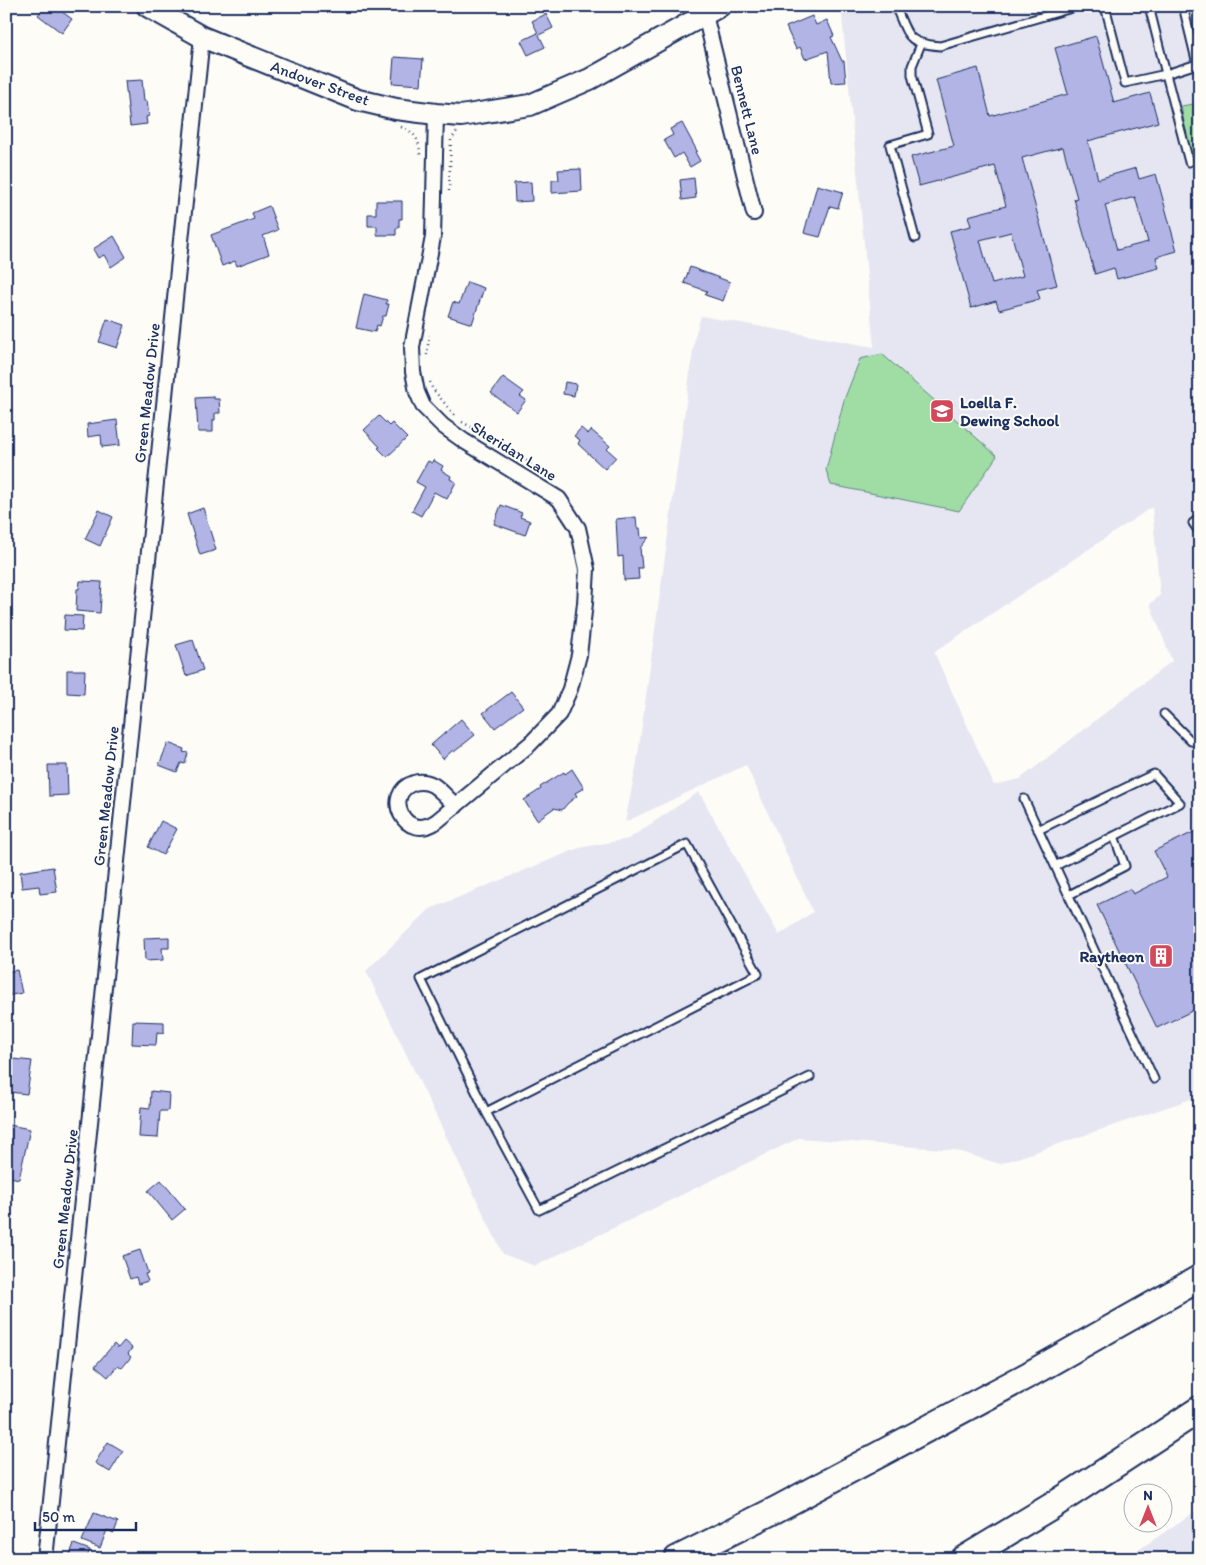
<svg xmlns="http://www.w3.org/2000/svg" width="1206" height="1565" viewBox="0 0 1206 1565" font-family="Itim,sans-serif">
  <style>
    .built { fill: #e6e6f2; fill-rule: evenodd }
    .green { fill: #a0dda4; stroke: #5e8681 }
    .building { fill: #b2b4e6; stroke: #1b2f5e; fill-rule: evenodd }
    .lines { fill: none; stroke-linecap: round; stroke-linejoin: round }
    .lane-casing { stroke: #1b2f5e; stroke-width: 11 }
    .street-casing { stroke: #1b2f5e; stroke-width: 18 }
    .secondary-casing { stroke: #1b2f5e; stroke-width: 24 }
    .highway-casing { stroke: #1b2f5e; stroke-width: 29 }
    .path { stroke: #1b2f5e; stroke-width: 2.5; stroke-dasharray: 1 4; stroke-linecap: butt }
    .lane { stroke: #fdfcf7; stroke-width: 7 }
    .street { stroke: #fdfcf7; stroke-width: 14 }
    .secondary { stroke: #fdfcf7; stroke-width: 20 }
    .highway { stroke: #fdfcf7; stroke-width: 25 }
    .labels { text-anchor: middle; dominant-baseline: central; stroke-width: 4; stroke-linejoin: round; paint-order: stroke }
    .street-label { font-size: 16px; fill: #1b2f5e; stroke: #fdfcf7 }
    .poi-label { font-size: 16px; font-weight: bold; fill: #1b2f5e; stroke: #fdfcf7; text-anchor: start }
  </style>
  <rect width="100%" height="100%" fill="#fdfcf7"/>
  <filter id="ink" filterUnits="userSpaceOnUse"><feTurbulence type="fractalNoise" baseFrequency=".02" numOctaves="2"/><feDisplacementMap in="SourceGraphic" scale="10" xChannelSelector="R" yChannelSelector="G"/><feConvolveMatrix kernelMatrix="1 2 1 2 8 2 1 2 1" color-interpolation-filters="sRGB"/></filter>
  <g filter="url(#ink)">
    <path class="built" d="M841 6H1200V1096L1000 1164 955 1150 799 1138 535 1266 503 1254 366 971 430 909 579 848 628 839 699 792 779 935 813 912 746 765 625 822 637 762 695 336 701 316 874 347ZM1152 507 1160 595 1150 604 1172 661 1020 779 994 785 934 652Z
      M1200 1508V1559H1125Z"/>
    <path class="green" d="M1200 103V165H1192L1181 106Z
      M882 354 997 456 959 511 831 485 826 470 844 400 860 359Z"/>
    <path class="building" d="M45 6H54L72 19 62 33 38 15Z
      M546 14 553 28 539 35 545 47 528 55 521 41 538 33 532 21Z
      M812 16 816 25 827 20 834 36 831 37 842 61H844L846 82 831 83 828 51 805 59 800 47 796 49 786 27Z
      M1096 36 1114 103 1150 93 1158 122 1088 141 1098 179 1136 168 1139 179 1156 174 1177 251 1156 257 1159 268 1117 279 1114 268 1095 274 1074 199 1077 198 1063 147 1022 158 1057 285 1037 290 1040 299 999 310 996 301 971 308 950 231 971 226 968 216 1006 206 995 166 919 186 911 157 954 146 936 80 978 68 990 116 1068 94 1055 48ZM1135 197 1148 242 1117 250 1105 205ZM1011 232 1023 276 992 284 980 240Z
      M394 57 423 59 421 85 392 83Z
      M142 80 144 101H147L149 116 146 117 147 124 130 126 125 81Z
      M682 123 697 151 695 152 700 161 690 167 682 153 674 158 664 140 673 135 670 129Z
      M581 169 582 191 552 193V180H559L558 170Z
      M694 178 696 198 682 200 680 180Z
      M531 182 532 201 515 202 514 183Z
      M817 185 843 192 838 208 830 206 820 237 804 233Z
      M376 201H402V219H399V228H396V235H377V226H368V214H376Z
      M269 206 278 230 263 236 269 254 237 266 235 261 222 266 211 235 254 219 252 213Z
      M114 236 126 257 111 267 104 255 98 258 93 249Z
      M690 267 730 282 723 301 705 295 707 291 684 283Z
      M467 282 484 288 472 324 448 316 453 302 459 304Z
      M364 294 387 300 386 304H389L386 316H383L380 326 377 325 375 332 356 328Z
      M107 319 125 325 117 348 99 342Z
      M503 377 524 392 520 396 526 400 517 412 491 393Z
      M565 382 576 384 574 396 563 394Z
      M214 397V399H219L220 413H215V420H213V432H198L196 398Z
      M379 416 389 426 392 423 407 438 387 457 378 448 380 447 364 430Z
      M117 420 120 445 102 447 101 435 88 437 87 424Z
      M581 428 588 434 591 430 610 446 607 449 616 457 605 469 578 444 580 440 574 436Z
      M433 460 443 466 441 470 451 476 450 479 456 482 447 499 434 492 421 516 412 511 425 487 416 482 428 461 432 463Z
      M501 505 522 513 520 517 530 521 525 535 494 524Z
      M203 508 216 550 200 555 187 514Z
      M99 510 113 517 100 546 85 539Z
      M636 517 637 528H640L641 538 649 537 640 548 642 568H638L639 579 624 580 623 556 618 557 616 519Z
      M80 581 102 582 100 613 76 611 77 589H79Z
      M65 615 83 616 82 631 64 630Z
      M193 640 203 670 186 676 176 645Z
      M67 670H85L84 694 67 693Z
      M511 692 523 707 495 728 483 713Z
      M461 719 475 735 454 752 453 750 443 759 431 745Z
      M168 743 184 749 183 752 188 753 185 764 181 763 177 772 159 765Z
      M48 765H67L68 795 49 796Z
      M572 769 584 788 575 793 577 796 568 803 562 810 554 808 537 820 524 800 541 789 540 787 564 772 565 774Z
      M161 821 177 829 163 855 148 847Z
      M1200 829V1007L1157 1028 1097 905 1130 889 1133 894 1167 877 1154 851Z
      M53 867 57 892 40 894 39 886 22 888 20 872Z
      M169 937V948H162L163 960 145 961 144 938Z
      M17 970 22 993 6 996V972Z
      M133 1021 164 1022V1033L157 1032 156 1045 132 1044Z
      M13 1059 32 1061 27 1094 9 1092Z
      M151 1091 169 1093 168 1111H160L158 1138 139 1137 141 1107 150 1108Z
      M9 1125 30 1129 19 1179 6 1176V1164L11 1141 6 1140Z
      M161 1180 185 1209 172 1220 148 1191Z
      M140 1250 148 1273 145 1274 148 1281 138 1284 136 1277 130 1279 122 1256Z
      M124 1341 132 1348 128 1354 131 1357 122 1368 118 1365 108 1377 95 1366 114 1344 118 1348Z
      M108 1442 123 1451 110 1472 95 1463Z
      M94 1513 118 1522 114 1533 107 1530 100 1548 82 1541Z
      M74 1544 90 1550 86 1559H68Z"/>
    <g class="lines">
      <defs>
        <path id="lane" d="M895 6C909 36 905 43 940 46L1079 6
          M1105 6 1125 83 1166 74 1149 6
          M1183 6 1197 64 1166 74 1189 162
          M915 238 890 145 928 134 912 75V66L921 44
          M1200 518 1193 523 1200 533
          M1164 714 1191 741 1200 743
          M1024 799 1154 1079
          M1038 830 1154 774 1180 803 1055 866
          M687 844 758 974 486 1112 421 979Z
          M1069 895 1125 866 1114 836
          M486 1112 539 1210 810 1077"/>
        <path id="street" d="M705 15 754 213
          M436 114 433 237 412 347 413 372 417 392 423 406 443 426 464 441 559 499 578 528 587 569 585 603 579 655 570 689 559 714 530 744 437 821C404 844 382 793 414 783 420 781 427 782 433 785 441 790 448 799 456 806
          M45 1559 202 37"/>
        <path id="secondary" d="M147 6 202 37 358 100 396 109 436 114 461 116 530 105 590 79 720 6"/>
        <path id="highway" d="M677 1559 775 1510 1030 1374 1200 1278
          M964 1559 1055 1504 1200 1409"/>
      </defs>
      <use href="#lane" class="lane-casing"/>
      <use href="#street" class="street-casing"/>
      <use href="#secondary" class="secondary-casing"/>
      <use href="#highway" class="highway-casing"/>
      <path class="path" d="M735 12 746 6
        M401 127C417 133 420 142 420 157
        M449 191 451 140 457 131
        M427 355 429 335
        M430 382 432 388 456 417
        M462 422 512 450 538 469"/>
      <use href="#lane" class="lane"/>
      <use href="#street" class="street"/>
      <use href="#secondary" class="secondary"/>
      <use href="#highway" class="highway"/>
    </g>
  </g>
  <defs>
    <symbol id="school-square" viewBox="-11 -11 22 22"><rect x="-9" y="-9" width="18" height="18" rx="4" fill="#d1495b" stroke="#fdfcf7"/><path d="M0-5L7-2L0 1L-7-2ZM-4 1L0 2.5L4 1V4Q0 6-4 4Z" fill="#fff"/></symbol>
    <symbol id="building-square" viewBox="-11 -11 22 22"><rect x="-9" y="-9" width="18" height="18" rx="4" fill="#d1495b" stroke="#fdfcf7"/><path d="M-4-6H4V6H1V3H-1V6H-4ZM-2.5-4.3h1.7v1.8h-1.7ZM.8-4.3h1.7v1.8H.8ZM-2.5-1h1.7V.8h-1.7ZM.8-1h1.7V.8H.8Z" fill="#fff"/></symbol>
  </defs>
  <g fill-rule="evenodd">
    <use href="#school-square" x="928" y="397" width="28" height="28"/>
    <use href="#building-square" x="1147" y="942" width="28" height="28"/>
  </g>
  <g class="labels">
    <g class="street-label">
      <text transform="translate(320 83) rotate(20)">Andover Street</text>
      <text transform="translate(747 110) rotate(76)">Bennett Lane</text>
      <text transform="translate(147 393) rotate(-84)">Green Meadow Drive</text>
      <text transform="translate(514 451) rotate(32)">Sheridan Lane</text>
      <text transform="translate(106 796) rotate(-84)">Green Meadow Drive</text>
      <text transform="translate(65 1199) rotate(-84)">Green Meadow Drive</text>
    </g>
    <g class="poi-label">
      <text x="960" y="402">Loella F.<tspan x="960" dy="18">Dewing School</tspan></text>
      <text x="1144" y="956" text-anchor="end">Raytheon</text>
    </g>
  </g>
  <rect width="1206" height="1565" fill="none" stroke="#fdfcf7" stroke-width="25"/>
  <rect x="12" y="12" width="1181" height="1540" fill="none" stroke="#1b2f5e" stroke-width="2" filter="url(#ink)"/>
  <g transform="translate(1148 1508)"><circle r="24" fill="#fdfcf7" stroke="#a3aaba"/>
  <path d="M0-4L9 19L0 12L-9 19Z" fill="#d1495b"/>
  <text y="-8" font-size="14" font-weight="bold" text-anchor="middle" fill="#1b2f5e">N</text>
  </g>
  <path d="M35 1522v8h101v-8" fill="none" stroke="#1b2f5e" stroke-width="2.5"/>
  <text x="42" y="1522" font-size="15" fill="#1b2f5e" stroke="#fdfcf7" stroke-width="4" paint-order="stroke">50 m</text>
</svg>
